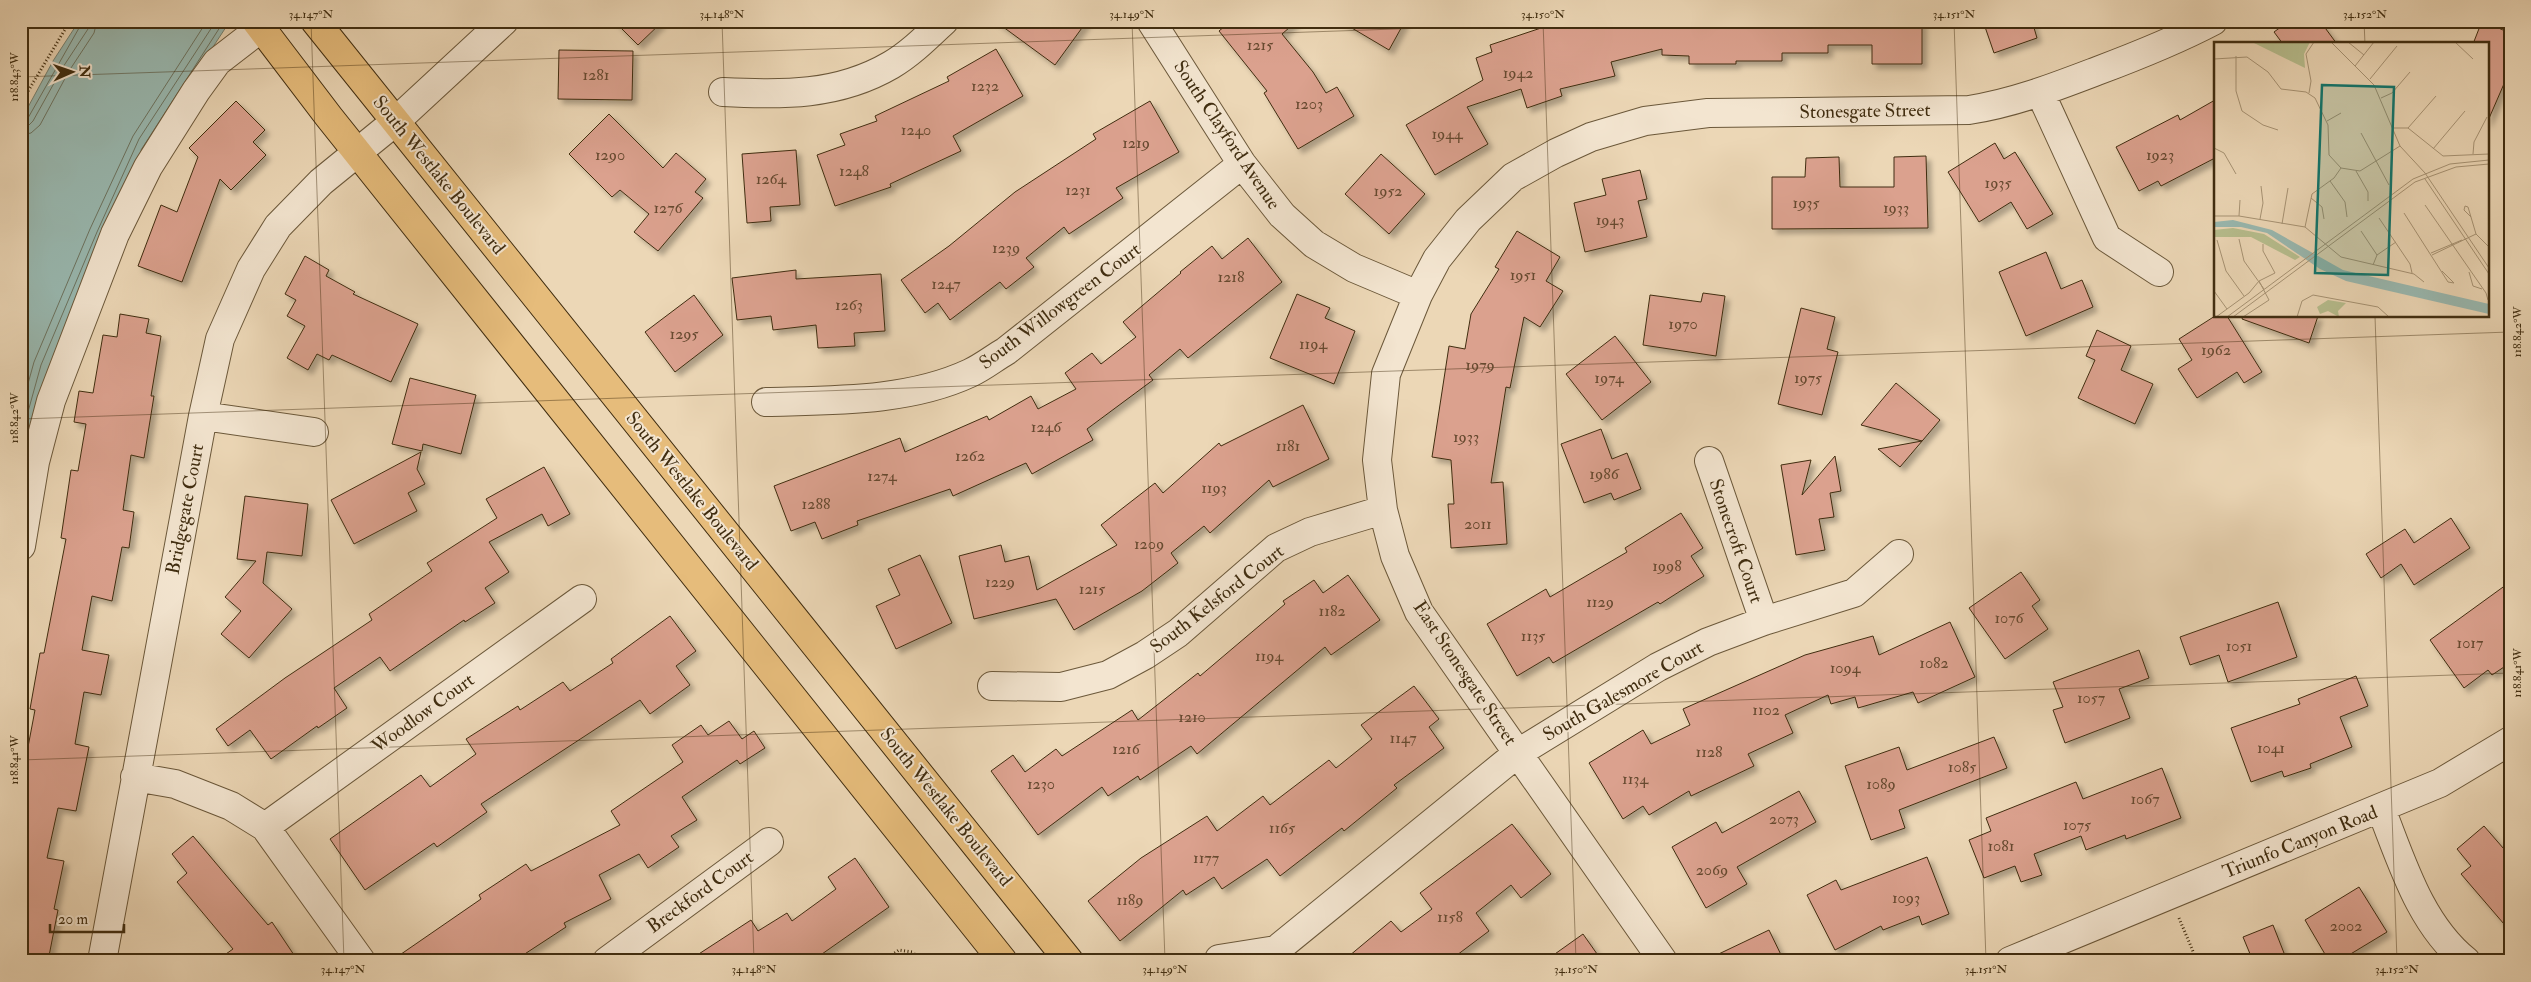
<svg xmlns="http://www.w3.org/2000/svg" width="2531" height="982" viewBox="0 0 2531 982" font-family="'IM FELL Double Pica',serif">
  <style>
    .water { fill: #99b9b1; stroke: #758171 }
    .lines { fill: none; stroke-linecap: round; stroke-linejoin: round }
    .shore { stroke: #6c7360; stroke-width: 1 }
    .building { fill: #dba18e; stroke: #402d10; filter: url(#shadow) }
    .minor-casing { stroke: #6b583a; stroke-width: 30 }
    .major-casing { stroke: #402d10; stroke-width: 30 }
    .path { stroke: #402d10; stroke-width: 3; stroke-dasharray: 1 2.5; stroke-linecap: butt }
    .minor { stroke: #f3e5d0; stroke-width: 28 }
    .major { stroke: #e6bc7b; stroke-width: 28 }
    .ticks { fill: none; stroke: #402d10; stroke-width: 1; stroke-opacity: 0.45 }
    .labels { text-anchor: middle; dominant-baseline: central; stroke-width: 4; stroke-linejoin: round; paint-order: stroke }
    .number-label { font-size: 16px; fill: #674a30 }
    .street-label { font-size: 19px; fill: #402d10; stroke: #f3e5d0 }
    .inset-road { fill: none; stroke: #a79374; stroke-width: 1 }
    .view { fill: #0f766e; fill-opacity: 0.15; stroke: #0f766e; stroke-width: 2.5 }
    .inset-edge { fill: none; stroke: #402d10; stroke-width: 2.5 }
    .neatline { fill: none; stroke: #402d10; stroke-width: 2 }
    .ticks-label { font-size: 12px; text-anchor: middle; fill: #402d10 }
  </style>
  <defs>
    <filter id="shadow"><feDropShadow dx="4.5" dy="4.5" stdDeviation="2.5" flood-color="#0004"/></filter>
  </defs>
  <rect width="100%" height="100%" fill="#ecd7b6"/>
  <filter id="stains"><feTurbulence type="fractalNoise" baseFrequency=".004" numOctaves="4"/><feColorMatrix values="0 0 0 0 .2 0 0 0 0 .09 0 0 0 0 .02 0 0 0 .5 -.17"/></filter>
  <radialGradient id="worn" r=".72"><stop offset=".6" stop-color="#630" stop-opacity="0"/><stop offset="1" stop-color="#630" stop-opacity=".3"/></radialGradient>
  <path class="water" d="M79 21H230L150 143 21 492V120L53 61Z"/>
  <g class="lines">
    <path class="shore" d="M21 121 28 118 83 21
      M21 127 28 126 33 121 63 67 88 29 89 21
      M21 135 31 133 40 125 69 71 94 33 97 21
      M141 150 224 21
      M21 409 34 362 90 229 133 136 207 21
      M21 437 41 365 97 232 139 139 216 21"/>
  </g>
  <path class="building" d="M614 21H663L638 45Z
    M995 21H1087L1055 65Z
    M1231 21H1297L1282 34 1313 72 1326 93 1337 87 1354 116 1298 149 1264 93 1267 91 1219 31Z
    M1340 21H1405L1389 50Z
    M1562 21H1922V64H1872V45H1828V53H1782V61H1736V64H1689V56L1662 55V49L1611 62 1615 76 1560 89 1562 96 1527 108 1521 89 1467 107 1488 144 1435 175 1406 125 1483 80 1476 58 1492 52 1490 45Z
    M1983 21H2032L2037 38 1994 53Z
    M2289 21H2320L2337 44H2283L2274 32Z
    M2482 21 2510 33V70L2487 123V44H2473Z
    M996 49 1023 96 953 136 961 151 890 184 891 187 835 206 817 155 845 145 840 134 877 121 875 116 949 81 947 77Z
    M559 50 633 51 632 100 558 99Z
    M2215 100V158L2161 186 2158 181 2139 191 2116 147 2178 115 2180 120Z
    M236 101 265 130 253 142 266 155 231 190 220 179 182 282 138 266 161 205 177 212 198 157 189 148Z
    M1150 101 1179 152 1116 188 1123 198 1069 234 1064 227 1026 258 1034 267 1006 289 1000 282 950 320 938 303 925 313 901 280 949 246 1015 192 1096 139 1093 134Z
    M609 114 663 168 676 153 706 179 695 192 703 198 658 251 634 232 649 214 620 190 612 197 569 154Z
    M1995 143 2004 159 2015 152 2053 214 2027 229 2011 202 1979 222 1948 172Z
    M796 150 800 205 770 207 771 221 747 223 742 154Z
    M1381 154 1425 194 1389 234 1345 194Z
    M1926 156 1928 228 1772 229V177H1805L1806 158 1839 157 1840 187H1894V157Z
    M1640 170 1647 199 1638 201 1647 237 1585 252 1574 203 1606 195 1602 179Z
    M1517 231 1560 257 1546 281 1563 291 1540 327 1524 317 1510 388 1506 387 1491 483 1503 482 1507 544 1451 548 1448 504H1454L1451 460 1432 457 1449 346 1465 349 1471 314 1499 269 1495 267Z
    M1248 238 1282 282 1188 358 1180 349 1149 375 1153 380 1087 429 1093 440 1032 474 1026 463 953 496 950 489 857 521 858 525 822 539 815 522 791 531 774 486 900 438 905 452 987 416 989 420 1031 396 1038 409 1076 389 1065 373 1092 353 1101 364 1136 337 1123 322 1181 273 1180 272 1212 246 1222 259Z
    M2046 252 2061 289 2082 280 2093 307 2026 336 1999 272Z
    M305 256 329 270 326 276 355 292 353 294 418 324 391 382 332 355 329 360 317 354 308 370 287 358 305 326 287 316 296 300 285 294Z
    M796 270V279L881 274 885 331 854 333 855 346 818 348 816 325 773 330 771 316 737 320 732 278Z
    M1703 293 1725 296 1716 356 1643 345 1650 295 1701 302Z
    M1297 294 1330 308 1325 318 1355 331 1334 384 1270 358Z
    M694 295 723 335 675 372 645 332Z
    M1801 308 1835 317 1827 349 1838 352 1822 415 1778 404Z
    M120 314 149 319 146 333 161 336 151 396H154L144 458 131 455 123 510 134 512 129 548 122 547 112 601 92 596 82 650 109 655 101 695 84 692 75 744 89 747 76 811 58 808 47 858 64 861 54 909 58 910 48 961H21V784L35 710 30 709 40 653H44L66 539 61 538 71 470 78 471 86 424 74 422 79 391 93 393 103 335 117 337Z
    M2215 316H2227L2262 372 2244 383 2237 372 2197 398 2178 369 2192 360 2179 339Z
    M2243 316H2318L2309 343 2242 319Z
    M2097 330 2131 346 2121 370 2153 384 2135 424 2078 398 2095 360 2086 356Z
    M1615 336 1651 382 1602 420 1566 374Z
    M410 378 476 395 461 454 423 444 422 451 392 444Z
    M1896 383 1940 420 1900 467 1878 449 1922 441 1861 425Z
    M1303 405 1329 459 1273 487 1269 480 1210 533 1204 526 1171 553 1178 563 1142 591 1074 630 1056 599 974 619 959 556 1001 545 1005 562 1029 556 1037 590 1117 545 1101 525 1155 483 1163 493 1219 443 1221 446Z
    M1601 429 1612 459 1627 453 1641 489 1614 500 1611 493 1584 503 1561 444Z
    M421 452 417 469 425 484 408 493 417 511 354 544 331 500Z
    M1835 456 1841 491 1830 493 1834 517 1819 519 1825 550 1796 555 1781 465 1811 460 1802 495Z
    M544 467 570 514 548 526 542 514 489 542 509 572 485 588 495 603 465 622 464 620 390 671 380 657 334 688 347 708 318 728 317 726 271 759 250 730 228 746 216 729 285 678 372 620 369 614 432 571 427 563 497 518 486 499Z
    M245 496 308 504 302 556 267 552 263 583 292 609 249 658 221 634 241 611 225 597 256 561 237 559Z
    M1681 513 1703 548 1691 556 1704 576 1660 604 1658 602 1553 663 1549 657 1517 676 1487 624 1546 589 1550 597 1627 552 1625 548Z
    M2451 518 2470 548 2414 585 2401 564 2381 578 2366 554 2405 529 2414 543Z
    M920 555 952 623 896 649 876 606 900 595 888 569Z
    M2021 572 2040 600 2032 606 2048 629 2005 659 1969 608Z
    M1348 575 1380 620 1331 655 1325 647 1197 754 1191 746 1140 780 1138 776 1108 796 1102 787 1038 835 991 771 1013 755 1025 772 1056 749 1062 756 1132 710 1138 720 1198 673 1200 676 1285 604 1283 601 1314 580 1323 593Z
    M2510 582V663L2492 675 2488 670 2464 688 2430 640Z
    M2278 602 2297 657 2228 682 2219 655 2190 665 2180 637Z
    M670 616 696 651 676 666 690 685 650 714 640 700 481 804 487 812 437 847 434 843 365 890 330 839 421 775 430 787 476 754 466 739 518 706 520 710 563 682 570 691 613 663 611 659Z
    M1950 622 1975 677 1918 703 1913 692 1858 708 1855 697 1831 704 1828 695 1785 715 1793 733 1748 754 1754 766 1691 796 1689 791 1649 815 1643 806 1623 819 1589 763 1643 730 1651 744 1690 725 1683 709 1805 655 1873 636 1879 655Z
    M2139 650 2149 678 2119 689 2130 718 2065 743 2053 710 2063 707 2053 682Z
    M2356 676 2368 706 2340 717 2352 747 2310 764 2311 768 2284 777 2282 771 2251 782 2231 728 2300 704 2298 699Z
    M1414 686 1439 719 1429 727 1444 748 1394 785 1397 788 1344 831 1342 828 1280 876 1267 859 1222 889 1214 877 1186 895 1183 890 1120 941 1088 901 1141 858 1207 816 1217 831 1263 796 1270 805 1329 760 1336 768 1372 739 1361 725Z
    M729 721 742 739 754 731 765 748 740 764 737 760 682 797 697 820 671 836 679 847 648 868 639 854 599 875 611 899 564 923 566 927 514 961H391L481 899 479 895 526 864 531 871 620 825 611 811 683 762 672 745 701 725 708 735Z
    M1994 737 2007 768 1899 810 1905 828 1871 840 1845 766 1899 747 1907 770Z
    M2162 768 2181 818 2126 839 2125 835 2086 850 2081 836 2034 854 2042 875 2021 882 2015 866 1984 878 1969 840 1991 831 1986 818 2076 782 2083 799Z
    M1799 791 1816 822 1737 867 1747 884 1706 908 1672 847 1716 822 1722 833Z
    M1512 824 1551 874 1521 898 1511 885 1476 913 1489 931 1449 961H1343L1391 921 1401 932 1432 909 1420 893Z
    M2484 826 2510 856V931L2461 874 2471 866 2457 849Z
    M193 836 268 925 272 922 298 961H216L233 949 177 882 187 873 172 854Z
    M1927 857 1949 914 1922 925 1919 916 1883 930 1881 926 1835 950 1807 895 1836 880 1841 890Z
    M855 858 889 907 812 961H688L751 920 758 931 787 913 792 921 836 889 828 877Z
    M2359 887 2387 932 2339 961H2329L2305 920Z
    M2273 925 2284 953 2263 961H2253L2243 937Z
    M1769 930 1784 961H1704Z
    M1583 934 1602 961H1545Z"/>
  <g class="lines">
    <defs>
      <path id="minor" d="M1151 21 1242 164 1282 215 1314 244 1354 268 1418 295
        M723 92C782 95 838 96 891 65 910 54 927 37 944 21
        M2040 92 2107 238 2159 272
        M766 402C833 400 908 402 970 373 983 367 994 358 1006 351L1242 164
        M203 416 314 432
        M1709 461 1764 621
        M21 546 35 462 51 401 115 234 148 167 196 91 217 62 261 28
        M992 686 1061 687 1108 675 1145 655 1178 633 1276 548 1310 532 1383 510
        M135 777 175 784 231 806 265 827 361 961
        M2381 809C2402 862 2420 924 2466 961
        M265 827 582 599
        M1219 959 1276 950 1518 753 1658 667 1708 642 1764 621 1854 593 1899 554
        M102 961 203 416 220 339 251 269 278 226 321 182 396 121 504 21
        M607 961 769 842
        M1663 961 1419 612 1395 556 1383 510 1377 460 1386 374 1418 295 1437 259 1468 220 1513 177 1556 153 1591 137 1645 121 1708 113 1969 110C2014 103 2055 87 2097 71 2137 56 2175 41 2213 21
        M2010 961 2440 783 2510 741"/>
      <path id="major" d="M256 21 329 117 1003 961
        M315 21 1069 961"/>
    </defs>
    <use href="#minor" class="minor-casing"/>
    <use href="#major" class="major-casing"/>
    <path class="path" d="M21 103 70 21
      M2179 918 2197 961
      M883 961 899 950 912 952 923 961"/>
    <use href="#minor" class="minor"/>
    <use href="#major" class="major"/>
  </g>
  <path class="ticks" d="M311 21 344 961M722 21 754 961M1132 21 1165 961M1543 21 1576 961M1954 21 1986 961M2364 21 2365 44M21 77 1624 21M2375 316 2397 961M21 419 2510 332M21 760 2510 673"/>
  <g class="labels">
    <g class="number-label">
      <text x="1260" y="45">1215</text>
      <text x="1518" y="73">1942</text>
      <text x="596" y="75">1281</text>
      <text x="985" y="86">1232</text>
      <text x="1309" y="104">1203</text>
      <text x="916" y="130">1240</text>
      <text x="1447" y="134">1944</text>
      <text x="1136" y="143">1219</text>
      <text x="610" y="155">1290</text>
      <text x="2160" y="155">1923</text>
      <text x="854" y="171">1248</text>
      <text x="771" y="179">1264</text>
      <text x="1998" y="183">1935</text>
      <text x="1078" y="190">1231</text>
      <text x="1388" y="191">1952</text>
      <text x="1806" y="203">1935</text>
      <text x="668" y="208">1276</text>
      <text x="1896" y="208">1933</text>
      <text x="1610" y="220">1943</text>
      <text x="1006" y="248">1239</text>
      <text x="1523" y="275">1951</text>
      <text x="1231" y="277">1218</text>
      <text x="946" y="284">1247</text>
      <text x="849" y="305">1263</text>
      <text x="1683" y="324">1970</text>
      <text x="684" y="334">1295</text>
      <text x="1313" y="344">1194</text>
      <text x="2216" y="350">1962</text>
      <text x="1480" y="365">1979</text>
      <text x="1609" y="378">1974</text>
      <text x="1808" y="378">1975</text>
      <text x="1046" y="427">1246</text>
      <text x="1466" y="437">1933</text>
      <text x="1288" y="446">1181</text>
      <text x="970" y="456">1262</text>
      <text x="1604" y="474">1986</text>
      <text x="882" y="476">1274</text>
      <text x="1214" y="488">1193</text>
      <text x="816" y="504">1288</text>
      <text x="1478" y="524">2011</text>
      <text x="1149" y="544">1209</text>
      <text x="1667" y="566">1998</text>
      <text x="1000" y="582">1229</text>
      <text x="1092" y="589">1215</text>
      <text x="1600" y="602">1129</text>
      <text x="1332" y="611">1182</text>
      <text x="2009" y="618">1076</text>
      <text x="1533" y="636">1135</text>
      <text x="2470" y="643">1017</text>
      <text x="2239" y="646">1051</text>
      <text x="1269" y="656">1194</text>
      <text x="1934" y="663">1082</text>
      <text x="1845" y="668">1094</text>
      <text x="2091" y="698">1057</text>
      <text x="1766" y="710">1102</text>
      <text x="1192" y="717">1210</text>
      <text x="1403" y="738">1147</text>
      <text x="2271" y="748">1041</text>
      <text x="1126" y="749">1216</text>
      <text x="1709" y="752">1128</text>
      <text x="1962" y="767">1085</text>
      <text x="1635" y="779">1134</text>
      <text x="1041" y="784">1230</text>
      <text x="1881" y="784">1089</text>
      <text x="2145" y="799">1067</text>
      <text x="1784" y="819">2073</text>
      <text x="2077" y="825">1075</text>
      <text x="1282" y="828">1165</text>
      <text x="2001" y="846">1081</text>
      <text x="1206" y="858">1177</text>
      <text x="1712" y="870">2069</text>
      <text x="1906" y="898">1093</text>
      <text x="1130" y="900">1189</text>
      <text x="1450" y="917">1158</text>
      <text x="2346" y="926">2002</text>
    </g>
    <g class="street-label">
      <text transform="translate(1865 111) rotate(-1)">Stonesgate Street</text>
      <text transform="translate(1227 135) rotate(56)">South Clayford Avenue</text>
      <text transform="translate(439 175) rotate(51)">South Westlake Boulevard</text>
      <text transform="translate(1060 306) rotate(-37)">South Willowgreen Court</text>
      <text transform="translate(692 491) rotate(51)">South Westlake Boulevard</text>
      <text transform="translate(185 509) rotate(-79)">Bridgegate Court</text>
      <text transform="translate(1736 541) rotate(71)">Stonecroft Court</text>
      <text transform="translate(1217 599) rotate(-38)">South Kelsford Court</text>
      <text transform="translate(1465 673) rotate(56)">East Stonesgate Street</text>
      <text transform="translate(1623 691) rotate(-30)">South Galesmore Court</text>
      <text transform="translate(423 713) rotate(-36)">Woodlow Court</text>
      <text transform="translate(946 807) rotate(51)">South Westlake Boulevard</text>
      <text transform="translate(2300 842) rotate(-22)">Triunfo Canyon Road</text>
      <text transform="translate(700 892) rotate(-36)">Breckford Court</text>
    </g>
  </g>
  <g transform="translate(2214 42)">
    <rect width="275" height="275" fill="#ecd7b6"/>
    <path d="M38 0H96L90 12 91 26ZM19 186 50 192 86 215 81 218 37 195H0V188ZM114 258 132 261 124 269 125 275 114 269 106 272 103 265Z" fill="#b7be8e"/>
    <path d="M19 178 58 188 129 228 275 262V272L132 239 106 227 53 191 27 185H0V180Z" fill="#99b9b1"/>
    <path class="inset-road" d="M117 0 160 43 186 104 211 131 275 226M134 0 150 13M241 0 259 17M22 14V49L28 69 49 83 64 88M0 17 33 15 54 30 67 47 92 50 101 56 114 83 115 113 127 126 146 129 186 104M141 24 160 0M156 37 183 4M95 51 97 39 92 12 100 0M167 56 178 51 196 30M113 79 127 71M178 86H194L229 114 275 112M194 86 222 54M147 91 175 143M0 106 10 111 22 132M219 107 251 69M259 112 260 100 273 75M142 129 154 150V159M211 137 275 232M116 139 131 160 133 175M97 156 108 165 110 177M211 163 272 251 274 258M190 171 234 240 240 241 228 229M0 174H25L91 185 127 215 200 232 210 240M25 174 26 158M257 175 250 168 251 164 254 165 262 192M165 176 196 222 198 231M46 177 49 161 47 144M68 182 74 146M91 185 98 152 120 136 127 126M147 189 163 213M25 197 30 219 50 247M3 198 12 229 30 254M217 211 248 198M218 213 262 192 275 205M159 223 163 213 182 200M255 230 259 244 268 247M0 249 13 267M2 275 35 251 45 239 61 231 49 209V202M13 275 199 137 236 122 275 118M19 275 201 140 242 125 275 122M29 275 55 258 45 239M83 275 88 259 99 253 164 265 175 275"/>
    <path class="view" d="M108 43 180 45 174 233 101 231Z"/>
    <rect width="275" height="275" class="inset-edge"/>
  </g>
  <rect width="2531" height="982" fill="none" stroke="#ecd7b6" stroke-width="55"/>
  <g transform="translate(72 72) rotate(88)" stroke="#f3e5d0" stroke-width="4" paint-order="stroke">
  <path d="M0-4L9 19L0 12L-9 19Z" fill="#402d10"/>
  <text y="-8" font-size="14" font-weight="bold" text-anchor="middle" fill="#402d10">N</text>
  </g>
  <path d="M50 924v8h74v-8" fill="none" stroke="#402d10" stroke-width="2.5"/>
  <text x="58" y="924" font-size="15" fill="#402d10" stroke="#f3e5d0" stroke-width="4" paint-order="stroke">20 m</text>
  <rect x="28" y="28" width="2476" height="926" class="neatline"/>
  <g class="ticks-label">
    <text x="311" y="18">34.147°N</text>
    <text x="722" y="18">34.148°N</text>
    <text x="1132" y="18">34.149°N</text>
    <text x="1543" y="18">34.150°N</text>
    <text x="1954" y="18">34.151°N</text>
    <text x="2365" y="18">34.152°N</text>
    <text transform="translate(14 77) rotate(-90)" y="4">118.843°W</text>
    <text transform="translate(2517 332) rotate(-90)" y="4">118.842°W</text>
    <text transform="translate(14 418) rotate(-90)" y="4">118.842°W</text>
    <text transform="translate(2517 673) rotate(-90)" y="4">118.841°W</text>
    <text transform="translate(14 760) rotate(-90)" y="4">118.841°W</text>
    <text x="343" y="973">34.147°N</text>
    <text x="754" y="973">34.148°N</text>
    <text x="1165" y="973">34.149°N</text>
    <text x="1576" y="973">34.150°N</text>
    <text x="1986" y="973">34.151°N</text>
    <text x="2397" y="973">34.152°N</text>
  </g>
  <rect width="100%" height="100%" filter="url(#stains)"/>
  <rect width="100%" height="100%" fill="url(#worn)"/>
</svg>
